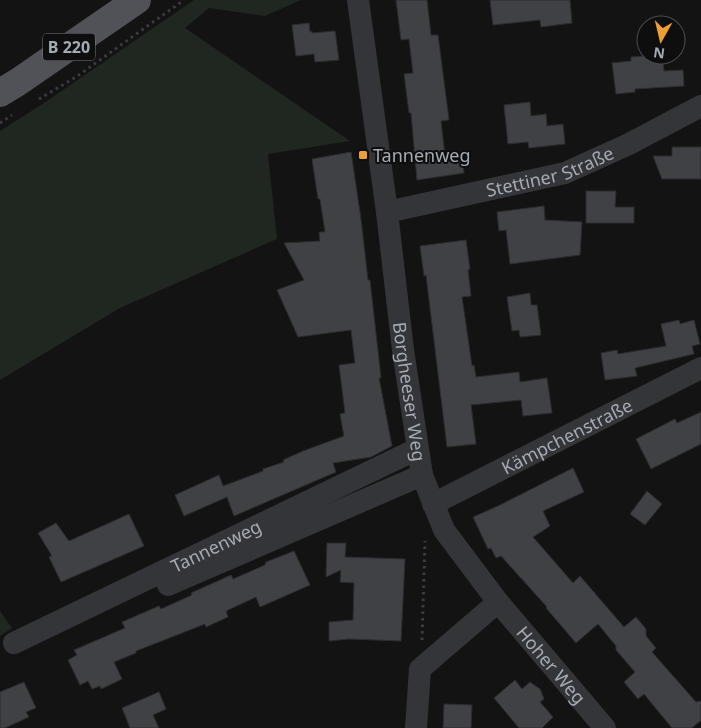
<svg xmlns="http://www.w3.org/2000/svg" width="701" height="728" viewBox="0 0 701 728" font-family="'Noto Sans',sans-serif">
  <style>
    .green { fill: #1f2720 }
    .building { fill: #3f4144; stroke: #2d2d30 }
    .lines { fill: none; stroke-linecap: round; stroke-linejoin: round }
    .path { stroke: #3a3c40; stroke-width: 3; stroke-dasharray: 2.5 4; stroke-linecap: butt }
    .street { stroke: #343539; stroke-width: 22 }
    .primary { stroke: #505258; stroke-width: 28 }
    .poi-dot { fill: #eca033; stroke: #0e0e0f; stroke-width: 2 }
    .labels { text-anchor: middle; dominant-baseline: central; stroke-width: 4; stroke-linejoin: round; paint-order: stroke }
    .shield { fill: #0e0e0f; stroke: #787c82; stroke-width: 1 }
    .shield-label { font-size: 16px; font-weight: bold; fill: #a5abb4 }
    .poi-label { font-size: 18px; fill: #a5abb4; stroke: #0e0e0f; text-anchor: start }
    .street-label { font-size: 18px; fill: #a5abb4; stroke: #0e0e0f }
  </style>
  <rect width="100%" height="100%" fill="#131314"/>
  <path class="green" d="M194 0H301L265 16 209 8 185 28 350 141 268 154 277 239 120 308 0 380V131L44 103Z
    M0 611 12 628 0 636Z"/>
  <path class="building" d="M396 0H427L431 35H438L449 120 441 121 445 156 462 154 464 173 417 180 411 113H409L404 74 413 73 409 39 401 40Z
    M490 0H570L572 23 541 27 540 20 493 25Z
    M309 23 310 32 312 31V33L335 31 339 60 315 62 314 54 296 56 292 25Z
    M662 55 664 71 683 70 684 86 635 89V92L616 94 612 63 631 61V57Z
    M530 102 531 116 546 114 547 126 563 124 565 144 529 148 528 142 508 144 504 105Z
    M672 147H701V179H662L653 156H672Z
    M351 152 361 219 368 280H370L381 378H379L392 446 371 457 333 463 336 472 234 516 227 497 184 516 175 495 219 475 223 486 263 471V469L284 462 283 460 303 451 344 436 340 414 345 413 339 365 355 363 351 330 298 337 277 290 304 280 284 243 320 241 319 232H325L320 199H318L312 159Z
    M586 191H616L615 207H634V223H586Z
    M544 206 545 220 582 222 580 255 510 264 506 230 499 231 497 212Z
    M466 240 470 269 468 270 471 296 462 297 472 366 474 365 476 377 519 372 520 382 547 378 552 413 523 416 521 400 471 405 476 444 447 447 426 275 424 276 420 246Z
    M530 293 531 305H537L541 335 520 337 519 330 512 331 507 297Z
    M679 320 680 324 694 320 700 344 692 346 694 354 635 368 637 376 605 380 601 353 617 350 618 354 666 346 661 324Z
    M701 412V444L651 469 636 439 675 419 677 423Z
    M573 468 584 492 543 511 550 526 533 537 573 583 580 576 624 627 636 617 646 629V636L656 648 652 652 696 702 701 701V720L692 728H672L644 694 638 699 624 682 635 672 616 650V646L598 624 576 643 546 608 547 607 501 556 496 558 491 548 488 549 473 517 498 506Z
    M647 491 662 504 645 525 630 514Z
    M129 514 144 546 61 582 49 557 52 556 38 533 56 523 69 541Z
    M327 543H346L345 557 405 559 401 641 349 639 329 641V622L353 620 354 583 340 582 341 570 326 577Z
    M294 551 310 585 260 607 256 597 226 611 228 617 206 627 205 624 136 651V653L114 662 122 679 101 689 100 686 92 689 88 681 80 685 68 660 77 655 74 650 125 628 122 622 159 606 161 609 192 595 191 593 231 575 233 579 265 565 266 562Z
    M515 680 522 689 530 682 540 689 544 699 540 702 553 717 542 728H519L494 698Z
    M24 682 36 708 26 712 29 717 5 728H0V692Z
    M159 692 166 709 153 715 159 728H130L122 708Z
    M444 704 472 705 471 728H443Z"/>
  <g class="lines">
    <path class="path" d="M39 99 76 77 184 0
      M0 123 12 115
      M422 640 425 541"/>
    <g class="street">
      <path id="s1" d="M358 0 387 212 403 350 422 475 444 530 498 602 605 728"/>
      <path id="s2" d="M387 212 565 173 629 144 701 106"/>
      <path id="s3" d="M433 504 701 368"/>
      <path d="M168 585 422 475"/>
      <path id="s4" d="M14 643 417 449"/>
      <path d="M416 728 420 669 498 602"/>
    </g>
    <path class="primary" d="M0 93 18 82 137 0"/>
  </g>
  <rect class="poi-dot" x="358" y="150" width="10" height="10" rx="2.5"/>
  <g class="labels">
    <rect class="shield" x="43" y="33.5" width="52" height="27" rx="4"/>
    <g class="shield-label">
      <text x="69" y="47">B 220</text>
    </g>
    <g class="poi-label">
      <text x="373" y="155">Tannenweg</text>
    </g>
    <g class="street-label">
      <text stroke="none"><textPath href="#s2" startOffset="168">Stettiner Straße</textPath></text>
      <text stroke="none"><textPath href="#s1" startOffset="395">Borgheeser Weg</textPath></text>
      <text stroke="none"><textPath href="#s3" startOffset="150">Kämpchenstraße</textPath></text>
      <text stroke="none"><textPath href="#s4" startOffset="224">Tannenweg</textPath></text>
      <text stroke="none"><textPath href="#s1" startOffset="711">Hoher Weg</textPath></text>
    </g>
  </g>
  <g transform="translate(661 40) rotate(188)"><circle r="24" fill="#0e0e0f" stroke="#4a4d51"/>
  <path d="M0-4L9 19L0 12L-9 19Z" fill="#eca033"/>
  <text y="-8" font-size="14" font-weight="bold" text-anchor="middle" fill="#a5abb4">N</text>
  </g>
</svg>
